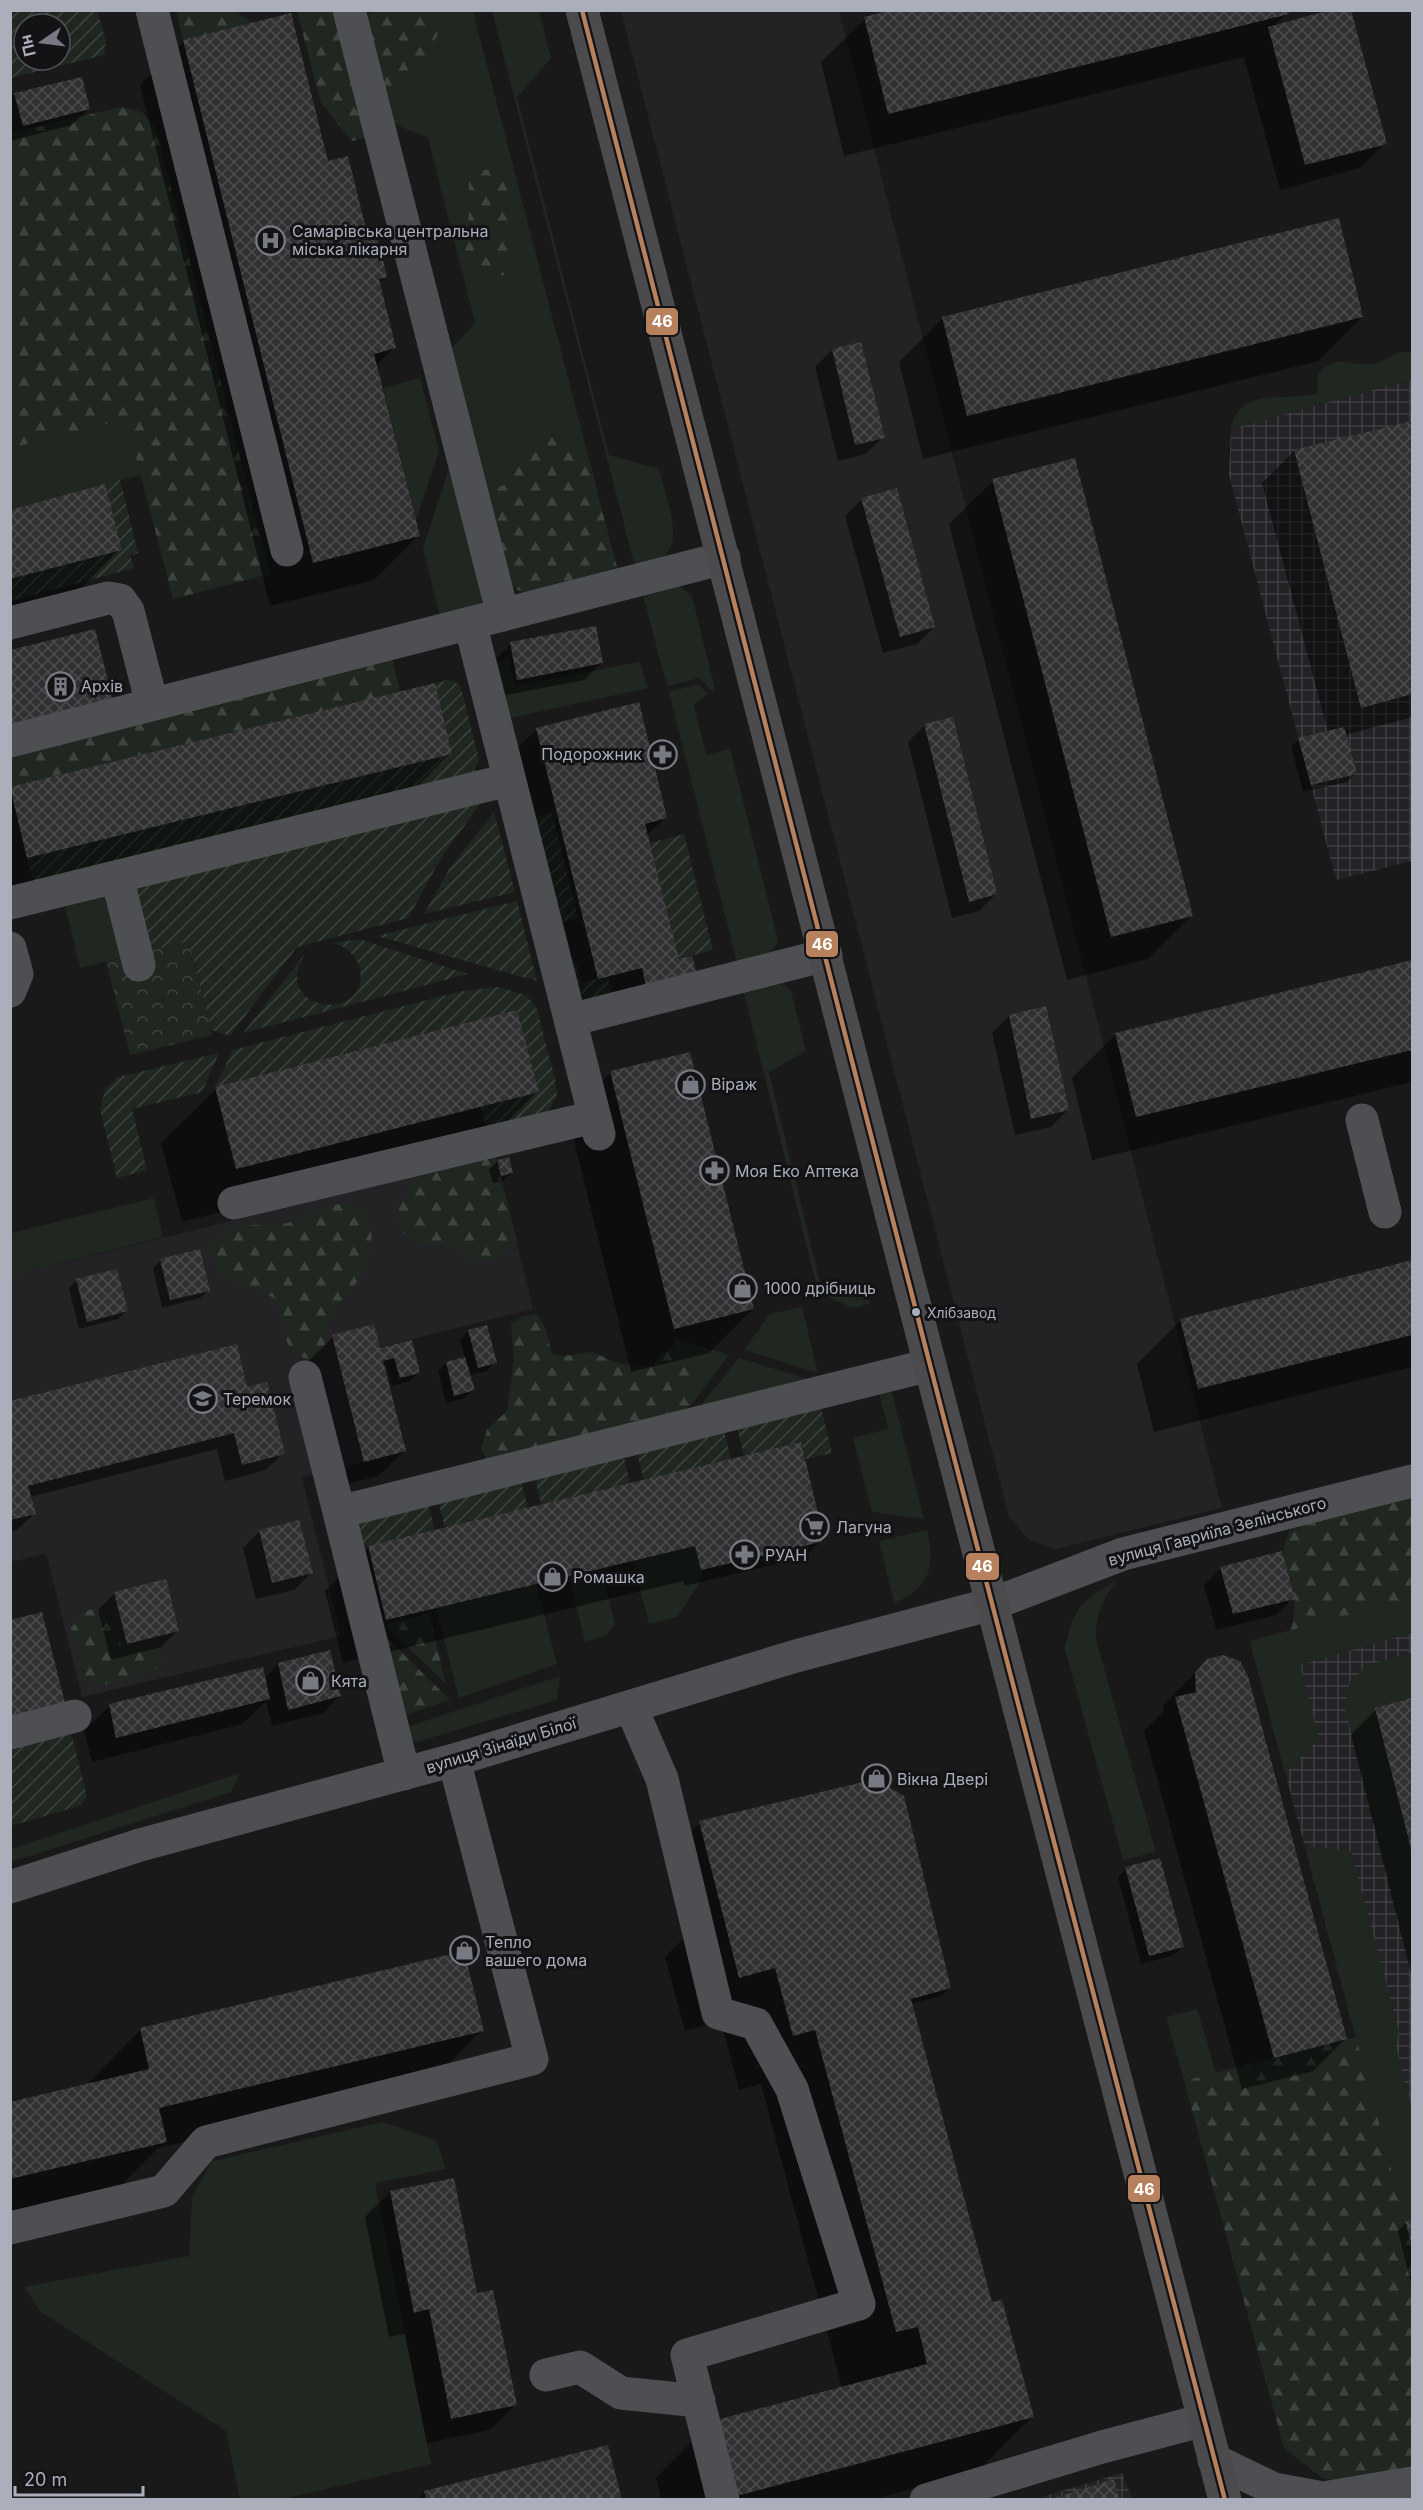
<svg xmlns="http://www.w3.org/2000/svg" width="1423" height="2510" viewBox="0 0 1423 2510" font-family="Inter,sans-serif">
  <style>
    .built { fill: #232326 }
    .industrial { fill: url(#industrial-grid) }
    .grass { fill: #1f2720 }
    .forest { fill: url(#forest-firs) }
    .park { fill: url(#park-crowns) }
    .garden { fill: url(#garden-furrows); fill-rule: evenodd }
    .shadow { fill: #0007 }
    .building { fill: url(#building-cross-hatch) }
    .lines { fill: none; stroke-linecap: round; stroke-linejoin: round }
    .minor { stroke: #4d4f52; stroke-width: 33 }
    .major { stroke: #4b4b4e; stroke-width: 33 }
    .bus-1-casing { stroke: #131316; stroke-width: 9 }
    .bus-1 { stroke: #b6815c; stroke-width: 4.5 }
    .bus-dot { fill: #aaafbb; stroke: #131316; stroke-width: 2 }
    .labels { text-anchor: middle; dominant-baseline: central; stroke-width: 6; stroke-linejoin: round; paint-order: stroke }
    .bus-label { font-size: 14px; fill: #aaafbb; stroke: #131316; text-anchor: start }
    .poi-label { font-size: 16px; fill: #aaafbb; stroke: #131316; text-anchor: start }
    .street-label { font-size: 16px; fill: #aaafbb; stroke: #131316 }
    .line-badge { stroke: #131316; stroke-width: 2 }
    .badge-label { font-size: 16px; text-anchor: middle; font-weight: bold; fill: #fff }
  </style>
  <defs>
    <pattern id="industrial-grid" width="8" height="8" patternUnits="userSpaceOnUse" patternTransform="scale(1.5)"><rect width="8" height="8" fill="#232326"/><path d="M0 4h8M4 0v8" fill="none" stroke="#404044"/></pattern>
    <pattern id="forest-firs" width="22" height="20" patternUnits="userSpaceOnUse" patternTransform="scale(1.5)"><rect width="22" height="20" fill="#1f2720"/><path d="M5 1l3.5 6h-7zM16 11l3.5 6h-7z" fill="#3d443e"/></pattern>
    <pattern id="park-crowns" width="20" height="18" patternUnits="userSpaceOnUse" patternTransform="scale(1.5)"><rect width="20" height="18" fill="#1f2720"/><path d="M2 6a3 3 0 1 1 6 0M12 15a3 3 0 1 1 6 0" fill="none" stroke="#3d443e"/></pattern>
    <pattern id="garden-furrows" width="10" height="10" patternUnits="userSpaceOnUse" patternTransform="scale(1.5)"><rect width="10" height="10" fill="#1f2720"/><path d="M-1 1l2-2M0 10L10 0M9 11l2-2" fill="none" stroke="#3d443e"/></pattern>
    <pattern id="building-cross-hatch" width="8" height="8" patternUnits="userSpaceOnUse" patternTransform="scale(1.5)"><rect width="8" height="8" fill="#313132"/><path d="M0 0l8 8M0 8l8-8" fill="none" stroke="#4c4c4e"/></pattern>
  </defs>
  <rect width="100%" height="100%" fill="#191919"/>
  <path class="built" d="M621 11H839L1222 1508 1056 1549 1029 1540 1009 1517Z
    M495 1155 533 1309 380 1347 406 1451 302 1477 341 1636 82 1697 46 1553 11 1562V1276Z"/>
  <path class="industrial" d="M1412 379V861L1336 880 1229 475 1231 429Z
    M1412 1598V2248L1250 1641Z
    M1122 2473 1132 2499 1032 2500Z"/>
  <path class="grass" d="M382 10 473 11 618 571 517 590 508 580 450 350 475 323 428 138 392 123 365 15Z
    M492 11H539L551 58 517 97 609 455 659 469C664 493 686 542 662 558 655 563 643 565 635 567Z
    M1412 352V379L1231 429C1237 384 1291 403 1317 393L1318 373C1338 353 1349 366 1372 364 1382 363 1389 356 1398 353 1402 352 1408 352 1412 352Z
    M420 378 439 451 416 520 383 388Z
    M126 419 141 475 11 510V448Z
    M453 455 483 599 478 606 441 620 423 549Z
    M680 586 692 596 715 689 712 691 699 678 667 686 641 588Z
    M509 659 514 686 640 662 648 688 501 720 487 665Z
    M698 684 708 694 694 705 706 755 730 749 778 941C772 958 752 959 737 963L669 692Z
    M108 889 128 956 80 968 65 906 68 898Z
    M773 982 784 983 791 991 806 1051 769 1072 822 1290 864 1281 870 1304 852 1308 818 1292 743 989Z
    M154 1198 163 1237 11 1276V1233Z
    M802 1307 818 1373 744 1350 770 1314Z
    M674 1338 729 1355 691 1405Z
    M739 1358 821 1383 693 1415Z
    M887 1390 892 1393 924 1519 872 1512 853 1438 888 1429 879 1392Z
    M927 1530C936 1566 930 1588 894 1603L879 1541Z
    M695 1546 703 1578 677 1617 649 1624 633 1561Z
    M601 1568 615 1625 606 1635 585 1642 569 1576Z
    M1117 1580C1102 1601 1096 1613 1096 1639L1156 1852 1123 1860 1065 1649C1072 1608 1082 1601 1117 1580Z
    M536 1584 557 1664 459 1698 436 1608Z
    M1412 1598V1633L1300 1665 1319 1739 1285 1774 1250 1641Z
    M1412 1653V1698L1375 1709 1412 1856V1971L1345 1708 1350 1681 1370 1664Z
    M560 1676 557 1700 417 1742 409 1741 401 1729Z
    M240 1773 231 1792 11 1862V1849Z
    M1305 1846 1351 1851 1399 2031 1396 2047 1412 2110V2220L1405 2221Z
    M1197 2009 1216 2073 1184 2081 1166 2017Z
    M383 2122 437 2141 446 2169 375 2183 431 2464 284 2499H240L226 2431 41 2312 24 2287 189 2256 192 2196 212 2161Z"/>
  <path class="forest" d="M176 11H235L252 23 183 40Z
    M297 11H337L370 137 352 141 321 103Z
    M382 11H453L389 111 365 15Z
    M121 107 142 112 156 129 270 574 173 599 126 419 11 448V133Z
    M500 168C524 182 511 197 510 219 510 230 515 242 518 252L504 275C477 280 461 258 465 232 466 226 469 219 469 213 470 202 468 194 469 181L483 170Z
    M546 438C564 438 573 441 587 453L618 571 529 593 517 590 508 580 486 488C523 489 508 464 529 447 534 443 541 440 546 438Z
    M392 658 400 692 11 787 10 752Z
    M495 1155 517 1241 496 1261H473L454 1246 416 1245 397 1227 396 1209 409 1191 414 1175Z
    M349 1203 364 1211 372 1229 371 1243 363 1275 336 1307 325 1333V1345L316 1360C278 1357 287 1326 276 1299 241 1281 210 1291 214 1240 236 1218 261 1228 288 1223 294 1222 299 1217 304 1214 319 1207 333 1205 349 1203Z
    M536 1314C548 1325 547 1341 553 1355L564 1356 592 1352 619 1364 653 1366 661 1354 676 1345 687 1348 696 1369 691 1405 673 1419 487 1459 481 1448 487 1430 507 1411 514 1360 511 1324 521 1317Z
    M1412 1497V1598L1291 1630C1293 1619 1296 1607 1294 1596 1289 1566 1275 1557 1292 1527Z
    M96 1608C111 1618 114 1629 121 1645L130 1649 151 1647 162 1656V1666C154 1670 102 1688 95 1686 91 1685 87 1681 83 1679L71 1628 83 1612Z
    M429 1614 446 1684 385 1625Z
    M379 1630 450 1700 398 1718Z
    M1356 2037 1412 2248V2471L1354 2483 1322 2478 1284 2448 1184 2081Z"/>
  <path class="park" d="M189 941 212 1035 130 1055 106 961Z"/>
  <path class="garden" d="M10 11H97L106 40 104 55 11 78ZM24 24H60V60H24Z
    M120 480 138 553 130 556 134 568 11 601V579L121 550 105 484Z
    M447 680 455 681 461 688 479 759 474 772 37 884 32 878 27 858 452 754 435 683Z
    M488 793 441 858 408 918 297 947 230 1036 211 1030 189 941 143 953 130 884Z
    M494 812 515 892 424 914 450 868Z
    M552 813 578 918 549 925 523 820Z
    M684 834 713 950 679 959 650 843Z
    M517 901 537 981 377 936Z
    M359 939 468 974 243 1033 305 954C268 1014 375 1024 359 966 355 953 345 947 333 943Z
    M575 959 581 983 608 976 613 1000 580 1008 559 963Z
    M498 987 525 995 536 1006 555 1078 557 1096 549 1110 536 1118 487 1130 481 1107 539 1092 517 1010 215 1087 233 1050 462 991Z
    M219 1053 202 1092 132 1109 147 1170 117 1178 100 1110 105 1089 118 1077Z
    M819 1399 832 1453 806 1459 801 1442 744 1456 735 1420Z
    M722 1423 731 1459 644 1480 635 1446Z
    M622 1449 630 1483 541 1504 533 1471Z
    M519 1474 528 1508 445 1528 437 1495Z
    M426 1497 435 1530 356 1549 353 1517Z
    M70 1728 87 1796 82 1805 11 1826V1743Z"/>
  <path class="shadow" d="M1287 13 1273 27 1385 143 1360 168 1280 190 1244 57 844 156 821 62 865 19Z
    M184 41 327 163 385 277 378 284 394 348 376 366 418 536 374 580 270 606 140 85Z
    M15 94 89 108 72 125 10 141V99Z
    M1362 317 1318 361 923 459 899 362 943 318Z
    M832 350 883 437 866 454 838 461 815 367Z
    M1412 422V717L1345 735 1355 774 1347 782 1303 792 1291 747 1299 739 1328 732 1262 483 1294 451Z
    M993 481 1192 915 1148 959 1067 980 949 524Z
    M862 499 934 627 917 644 883 653 845 516Z
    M10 511 120 549 76 593 10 611Z
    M511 644 601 663 584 680 501 696 494 661Z
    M925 725 996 894 979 911 952 918 908 742Z
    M537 729 665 818 647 835 678 961 696 978 566 1010 504 761Z
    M450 753 418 786 10 886V788Z
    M1412 961V1082L1092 1160 1072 1078 1116 1034Z
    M1009 1016 1068 1110 1051 1127 1015 1135 992 1033Z
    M611 1072 753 1309 709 1353 631 1372 568 1116Z
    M216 1089 537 1092 483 1146 182 1222 161 1143Z
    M508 1159 511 1173 503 1181 493 1183 489 1170 497 1162Z
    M161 1260 209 1290 200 1298 162 1308 153 1268Z
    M1412 1262V1367L1154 1432 1137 1364 1181 1320Z
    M77 1280 126 1311 118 1319 79 1329 69 1288Z
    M486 1327 495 1362 487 1371 469 1375 473 1390 465 1398 446 1403 438 1371 446 1363 465 1358 460 1340 468 1331Z
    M333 1337 379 1349 411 1341 418 1373 410 1381 392 1386 386 1365 383 1366 404 1451 379 1476 339 1486 308 1362Z
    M246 1389 283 1453 266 1470 225 1481 217 1449 30 1497 34 1514 17 1530 10 1532V1402Z
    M260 1531 311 1573 294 1590 256 1599 243 1548Z
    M822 1540 805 1557 685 1586 683 1581 343 1663 325 1591 369 1547Z
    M1221 1568 1293 1598 1276 1615 1216 1630 1204 1585Z
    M115 1593 178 1630 161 1647 111 1660 98 1610Z
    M1208 1660 1345 2039 1313 2071 1242 2089 1144 1731 1164 1711 1163 1706 1175 1693Z
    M278 1664 340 1696 323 1713 272 1726 266 1701 243 1724 92 1762 84 1731 110 1706 264 1679Z
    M1412 1700V1978L1351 1735 1376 1710Z
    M700 1823 950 1988 941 1996 911 2004 991 2304 1032 2417 978 2471 871 2500H661L656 2478 710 2423 842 2388 761 2084 739 2090 721 2021 685 2031 665 1957 711 1911 692 1831Z
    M1126 1869 1182 1947 1174 1955 1141 1964 1118 1877Z
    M141 2029 482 2030 428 2084 158 2148 111 2196 10 2219V2103L87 2085Z
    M390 2192 476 2295 515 2405 490 2430 427 2443 405 2334 389 2337 365 2217Z
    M1412 2221V2287L1398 2231 1406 2223Z
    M425 2492 620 2500H418Z"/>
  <path class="building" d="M891 10H1288L1289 14 888 114 864 17Z
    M1330 10H1351L1387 144 1305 165 1268 27Z
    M291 13 328 161 348 156 369 241 378 239 387 277 379 279 396 348 374 354 420 536 313 563 183 40Z
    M82 77 90 109 23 126 14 93Z
    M1339 218 1363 317 967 416 942 317Z
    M861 342 885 438 855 445 832 349Z
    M1412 421V694L1361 708 1294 450Z
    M1075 458 1193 916 1111 937 992 479Z
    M105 484 122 550 10 579V510Z
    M897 488 935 627 900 637 861 498Z
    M596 626 603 663 517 680 510 642Z
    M95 629 114 704 10 730V650Z
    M435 683 452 754 27 858 10 787Z
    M639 702 667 818 645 824 679 959 692 956 698 978 647 991 642 968 598 979 536 728Z
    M953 717 997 894 969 902 924 724Z
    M1344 727 1357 774 1311 785 1298 738Z
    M1412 960V1050L1136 1117 1115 1033Z
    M1046 1006 1069 1110 1031 1119 1009 1015Z
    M517 1010 539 1092 236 1169 215 1087Z
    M690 1052 754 1309 674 1329 610 1071Z
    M509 1157 513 1173 501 1176 497 1160Z
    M200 1249 210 1291 170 1300 160 1259Z
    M1412 1260V1335L1198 1389 1180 1319Z
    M117 1269 128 1311 87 1322 76 1279Z
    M374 1324 380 1348 412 1340 420 1373 400 1378 394 1358 383 1361 406 1451 364 1462 332 1335Z
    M487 1325 497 1363 478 1368 468 1330Z
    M237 1344 247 1387 267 1382 285 1454 242 1465 234 1433 28 1486 36 1514 10 1520V1401Z
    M465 1357 475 1390 454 1396 446 1362Z
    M801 1442 824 1538 821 1542 701 1570 695 1546 386 1620 368 1546Z
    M299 1520 313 1573 272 1583 259 1530Z
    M1282 1551 1295 1599 1233 1614 1220 1567Z
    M166 1579 179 1631 127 1644 114 1592Z
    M42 1612 65 1703 10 1716V1620Z
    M330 1650 341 1696 288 1710 278 1663Z
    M1223 1655 1240 1661 1248 1676 1347 2039 1274 2058 1175 1697 1196 1692 1195 1673 1207 1659Z
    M263 1667 270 1699 116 1738 109 1704Z
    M1412 1698V1852L1375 1708Z
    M876 1779 904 1796 951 1988 911 1999 992 2302 1002 2300 1034 2417 729 2498 709 2422 927 2364 918 2327 896 2332 815 2030 793 2036 775 1968 739 1978 699 1821Z
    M1160 1858 1184 1947 1149 1956 1125 1867Z
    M464 1951 484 2031 159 2108 167 2142 10 2179V2102L149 2069 140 2028Z
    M454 2178 477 2293 493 2290 517 2405 451 2419 429 2309 414 2313 390 2191Z
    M1412 2220V2245L1405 2221Z
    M608 2445 622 2500H426L424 2491Z
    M1114 2479 1120 2500H1052V2499Z"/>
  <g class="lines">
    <path class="minor" d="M152 10 287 550
      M349 10 503 615
      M10 623 108 598 120 600 128 611 152 704
      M470 623 599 1134
      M10 741 724 558
      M117 877 139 965
      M10 903 508 780
      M10 948 17 974 10 991
      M570 1020 826 955
      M1362 1120 1385 1212
      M234 1203 594 1117
      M305 1377 339 1512
      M631 1707 662 1779 718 2013 756 2024 792 2089 859 2304 687 2355 723 2500
      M10 1733 75 1716
      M404 1774 339 1512 930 1365
      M10 1887 140 1845 454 1760 796 1656 992 1604 1123 1554 1412 1481
      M10 2228 164 2191 206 2142 532 2059 454 1760
      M546 2375 580 2367 621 2393 699 2401
      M1214 2460 1274 2489 1323 2498 1412 2483
      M926 2500 1102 2447 1204 2420"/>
    <path class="major" d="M582 10 930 1365 1225 2500"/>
    <defs>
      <path id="bus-1" d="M582 10 930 1365 1225 2500"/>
    </defs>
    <use href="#bus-1" class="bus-1-casing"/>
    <use href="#bus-1" class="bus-1"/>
  </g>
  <defs>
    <symbol id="hospital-ring" viewBox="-11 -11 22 22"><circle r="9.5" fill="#131316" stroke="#777a82" stroke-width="1.5"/><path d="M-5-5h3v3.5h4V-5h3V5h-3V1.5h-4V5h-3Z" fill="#777a82"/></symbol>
    <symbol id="building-ring" viewBox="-11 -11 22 22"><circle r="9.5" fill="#131316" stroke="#777a82" stroke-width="1.5"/><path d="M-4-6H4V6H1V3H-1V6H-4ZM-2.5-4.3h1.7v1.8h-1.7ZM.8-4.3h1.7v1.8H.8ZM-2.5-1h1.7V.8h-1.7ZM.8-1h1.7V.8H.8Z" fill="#777a82"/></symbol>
    <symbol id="pharmacy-ring" viewBox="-11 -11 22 22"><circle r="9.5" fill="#131316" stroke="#777a82" stroke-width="1.5"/><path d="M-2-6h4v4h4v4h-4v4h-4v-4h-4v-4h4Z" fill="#777a82"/></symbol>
    <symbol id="shop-ring" viewBox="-11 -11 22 22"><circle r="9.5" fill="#131316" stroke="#777a82" stroke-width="1.5"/><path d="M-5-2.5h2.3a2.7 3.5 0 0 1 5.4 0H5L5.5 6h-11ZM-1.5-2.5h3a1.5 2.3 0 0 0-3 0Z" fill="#777a82"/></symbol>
    <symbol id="school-ring" viewBox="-11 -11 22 22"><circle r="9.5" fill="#131316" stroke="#777a82" stroke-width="1.5"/><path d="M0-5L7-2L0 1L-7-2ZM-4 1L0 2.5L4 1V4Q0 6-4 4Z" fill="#777a82"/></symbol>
    <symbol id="supermarket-ring" viewBox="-11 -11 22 22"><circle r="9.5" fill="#131316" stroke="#777a82" stroke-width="1.5"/><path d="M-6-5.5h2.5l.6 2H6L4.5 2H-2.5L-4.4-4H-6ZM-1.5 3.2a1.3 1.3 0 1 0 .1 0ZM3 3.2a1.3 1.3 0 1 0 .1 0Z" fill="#777a82"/></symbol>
  </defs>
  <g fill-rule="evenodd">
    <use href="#hospital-ring" x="254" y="224" width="33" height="33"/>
    <use href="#building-ring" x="44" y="670" width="33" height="33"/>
    <use href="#pharmacy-ring" x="646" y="738" width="33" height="33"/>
    <use href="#shop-ring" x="674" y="1068" width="33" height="33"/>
    <use href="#pharmacy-ring" x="698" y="1154" width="33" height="33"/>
    <use href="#shop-ring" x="726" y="1272" width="33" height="33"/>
    <use href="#school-ring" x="186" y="1382" width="33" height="33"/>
    <use href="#supermarket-ring" x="798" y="1510" width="33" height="33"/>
    <use href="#pharmacy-ring" x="728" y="1538" width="33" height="33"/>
    <use href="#shop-ring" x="536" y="1560" width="33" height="33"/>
    <use href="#shop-ring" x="294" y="1664" width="33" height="33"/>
    <use href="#shop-ring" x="860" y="1762" width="33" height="33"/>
    <use href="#shop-ring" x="448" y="1934" width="33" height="33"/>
  </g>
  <circle class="bus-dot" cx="916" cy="1312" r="5"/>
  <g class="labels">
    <g class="bus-label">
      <text x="927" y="1312">Хлібзавод</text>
    </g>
    <g class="poi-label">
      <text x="292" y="231">Самарівська центральна<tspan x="292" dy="18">міська лікарня</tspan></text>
      <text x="81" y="686">Архів</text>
      <text x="642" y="754" text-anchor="end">Подорожник</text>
      <text x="711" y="1084">Віраж</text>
      <text x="735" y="1171">Моя Еко Аптека</text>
      <text x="764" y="1288">1000 дрібниць</text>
      <text x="223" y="1399">Теремок</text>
      <text x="836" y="1527">Лагуна</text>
      <text x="765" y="1555">РУАН</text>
      <text x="573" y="1577">Ромашка</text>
      <text x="331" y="1681">Кята</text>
      <text x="897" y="1779">Вікна Двері</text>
      <text x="485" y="1942">Тепло<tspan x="485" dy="18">вашего дома</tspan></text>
    </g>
    <g class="street-label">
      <text transform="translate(1217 1531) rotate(-15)">вулиця Гавриїла Зелінського</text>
      <text transform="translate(501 1745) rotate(-17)">вулиця Зінаїди Білої</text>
    </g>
  </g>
  <g class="line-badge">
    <rect x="645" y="307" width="34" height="29" rx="6" fill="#b6815c"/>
    <rect x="805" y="930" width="34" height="28" rx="6" fill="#b6815c"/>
    <rect x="965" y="1552" width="35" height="29" rx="6" fill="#b6815c"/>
    <rect x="1127" y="2174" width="34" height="29" rx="6" fill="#b6815c"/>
  </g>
  <g class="badge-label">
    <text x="662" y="327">46</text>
    <text x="822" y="950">46</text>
    <text x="982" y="1572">46</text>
    <text x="1144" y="2195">46</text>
  </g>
  <rect width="1423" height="2510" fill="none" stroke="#aaafbb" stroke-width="24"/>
  <g transform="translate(42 42) rotate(256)"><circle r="28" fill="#131316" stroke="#4f5158" stroke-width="1.5"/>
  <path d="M0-4.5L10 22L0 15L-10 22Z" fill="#777a82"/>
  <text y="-9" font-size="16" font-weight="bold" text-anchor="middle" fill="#aaafbb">Пн</text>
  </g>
  <path d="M15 2486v9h128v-9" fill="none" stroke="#aaafbb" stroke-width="3"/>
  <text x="24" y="2486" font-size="18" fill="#aaafbb" stroke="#131316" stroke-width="4.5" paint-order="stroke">20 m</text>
</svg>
